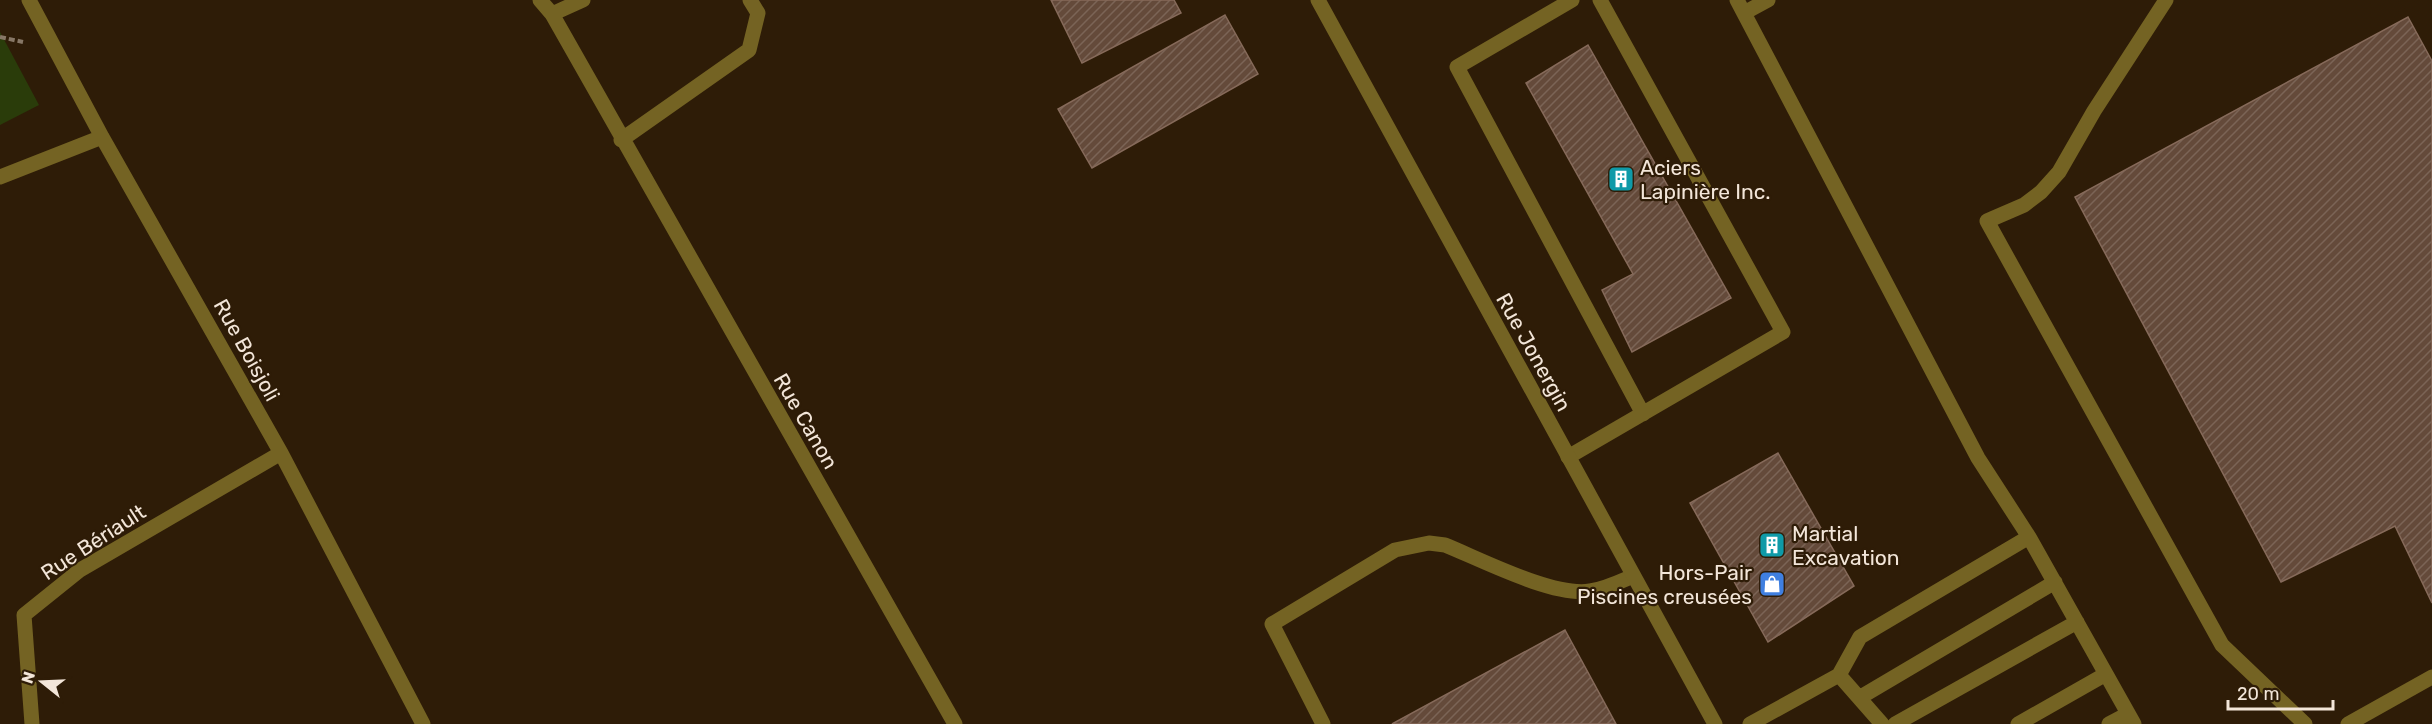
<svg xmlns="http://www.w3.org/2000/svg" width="2432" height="724" viewBox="0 0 2432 724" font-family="Rubik,sans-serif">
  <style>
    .park { fill: #2a3c0a }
    .building { fill: url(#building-hatch); stroke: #866a5a; stroke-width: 1.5 }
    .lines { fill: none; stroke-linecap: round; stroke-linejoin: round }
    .path { stroke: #877766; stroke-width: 4; stroke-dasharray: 6 3; stroke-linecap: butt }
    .lane { stroke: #746323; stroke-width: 15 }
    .street { stroke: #746323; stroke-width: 15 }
    .labels { text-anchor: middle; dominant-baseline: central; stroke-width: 4.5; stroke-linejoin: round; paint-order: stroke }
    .poi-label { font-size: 21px; fill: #f3e6d9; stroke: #2e1c07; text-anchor: start }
    .street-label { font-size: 21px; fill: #f3e6d9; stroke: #2e1c07 }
  </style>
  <defs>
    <pattern id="building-hatch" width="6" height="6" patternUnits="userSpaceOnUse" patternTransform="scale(1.5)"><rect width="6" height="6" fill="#644a3a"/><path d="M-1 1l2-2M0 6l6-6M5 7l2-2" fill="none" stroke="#7b6456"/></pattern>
  </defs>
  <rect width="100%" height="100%" fill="#2e1c07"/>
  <path class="park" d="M0 32 39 105 0 125Z"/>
  <path class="building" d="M1051 0H1174L1181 13 1082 63Z
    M1225 15 1258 74 1092 168 1058 109Z
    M2408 17 2432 61V603L2395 526 2281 582 2075 197Z
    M1588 45 1731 298 1632 352 1602 290 1633 274 1526 83Z
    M1778 453 1854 586 1768 642 1690 503Z
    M1565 630 1616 724H1392Z"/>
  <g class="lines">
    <path class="path" d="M0 37 23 42"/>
    <path class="lane" d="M1572 0 1457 67 1643 414
      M1737 0 1978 458 2029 537
      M2166 0 2094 111 2059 172 2041 192 2024 205 1987 221 2222 645 2305 724
      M1744 13 1768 0
      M1568 457 1783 332 1600 0
      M1839 675 1882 724
      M1859 698 2055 582
      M1323 724 1272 624 1395 550 1429 543 1445 545C1480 559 1553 597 1590 591 1605 589 1619 582 1633 576
      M1750 724 1839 675 1860 637 2029 537 2134 724
      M1895 724 2077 622
      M2018 724 2106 674
      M2109 724 2128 714
      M2348 724 2432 677"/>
    <path class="street" d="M29 0 102 137 281 453 423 724
      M540 0 552 14 955 724
      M1318 0 1715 724
      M552 14 583 0
      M621 140 749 50 758 13 750 0
      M0 177 102 137
      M32 724 24 615 80 570 281 453"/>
  </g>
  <defs>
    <symbol id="building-square" viewBox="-11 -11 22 22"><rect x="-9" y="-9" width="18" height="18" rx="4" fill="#0f9aa8" stroke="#2e1c07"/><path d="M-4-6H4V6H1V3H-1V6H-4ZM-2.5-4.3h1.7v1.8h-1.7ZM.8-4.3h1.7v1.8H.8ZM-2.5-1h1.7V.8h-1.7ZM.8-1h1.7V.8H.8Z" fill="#fff"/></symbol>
    <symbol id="shop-square" viewBox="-11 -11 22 22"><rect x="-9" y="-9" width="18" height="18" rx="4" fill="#3f7fe0" stroke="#2e1c07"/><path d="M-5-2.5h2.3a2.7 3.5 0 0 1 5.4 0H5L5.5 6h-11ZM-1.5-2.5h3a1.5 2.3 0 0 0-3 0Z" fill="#fff"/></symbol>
  </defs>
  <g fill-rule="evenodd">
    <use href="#building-square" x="1606" y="164" width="30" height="30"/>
    <use href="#building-square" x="1757" y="530" width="30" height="30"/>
    <use href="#shop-square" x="1757" y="569" width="30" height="30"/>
  </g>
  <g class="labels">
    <g class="poi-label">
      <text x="1640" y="167">Aciers<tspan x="1640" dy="24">Lapinière Inc.</tspan></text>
      <text x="1792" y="533">Martial<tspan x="1792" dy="24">Excavation</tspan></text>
      <text x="1752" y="572" text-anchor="end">Hors-Pair<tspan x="1752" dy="24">Piscines creusées</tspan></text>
    </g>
    <g class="street-label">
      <text transform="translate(247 350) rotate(61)">Rue Boisjoli</text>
      <text transform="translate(1534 352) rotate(61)">Rue Jonergin</text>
      <text transform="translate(806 421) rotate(60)">Rue Canon</text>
      <text transform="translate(93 542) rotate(-33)">Rue Bériault</text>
    </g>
  </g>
  <g transform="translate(42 682) rotate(288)" stroke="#2e1c07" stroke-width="4.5" paint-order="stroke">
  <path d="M0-4.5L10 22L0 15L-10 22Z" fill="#f3e6d9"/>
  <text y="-9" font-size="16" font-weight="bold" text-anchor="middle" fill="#f3e6d9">N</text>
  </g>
  <path d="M2228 700v9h105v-9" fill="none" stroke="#f3e6d9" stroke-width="3"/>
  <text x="2237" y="700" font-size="18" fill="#f3e6d9" stroke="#2e1c07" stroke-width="4.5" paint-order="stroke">20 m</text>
</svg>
